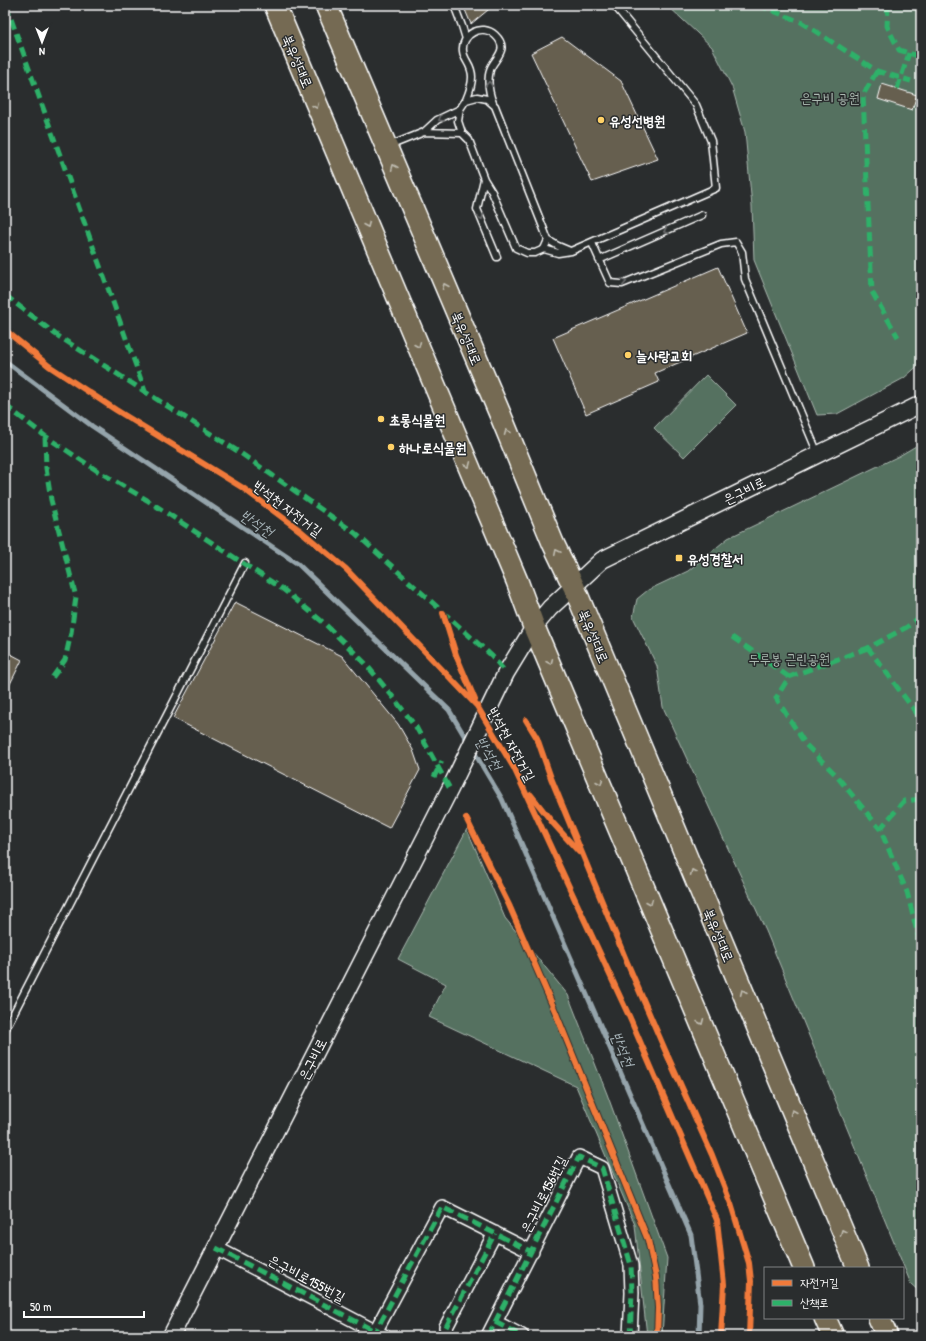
<svg xmlns="http://www.w3.org/2000/svg" width="926" height="1341" viewBox="0 0 926 1341" font-family="'Patrick Hand','Poor Story',sans-serif">
  <style>
    .green { fill: #557160; stroke: #aab8b0 }
    .lines { fill: none; stroke-linecap: round; stroke-linejoin: round }
    .stream { stroke: #95a4ab; stroke-width: 5 }
    .building { fill: #665e4f; stroke: #fff }
    .service-casing { stroke: #fff; stroke-width: 9 }
    .minor-casing { stroke: #fff; stroke-width: 16 }
    .tertiary-casing { stroke: #fff; stroke-width: 19 }
    .primary-casing { stroke: #fff; stroke-width: 24 }
    .service { stroke: #2a2d2e; stroke-width: 6 }
    .minor { stroke: #2a2d2e; stroke-width: 13 }
    .tertiary { stroke: #2a2d2e; stroke-width: 16 }
    .primary { stroke: #746b52; stroke-width: 21 }
    .quiet { stroke: #2db169; stroke-width: 5; stroke-dasharray: 10 5; stroke-linecap: butt }
    .cycleway-casing { stroke: #2a2d2e; stroke-width: 8 }
    .cycleway { stroke: #f17a3a; stroke-width: 6 }
    .oneway { stroke: #6a6c6d }
    .oneway2 { stroke: #c0bcb1 }
    .poi-dot { fill: #ffd166; stroke: #2a2d2e; stroke-width: 1.5 }
    .labels { text-anchor: middle; dominant-baseline: central; stroke-width: 3; stroke-linejoin: round; paint-order: stroke }
    .street-label { font-size: 14px; fill: #fff; stroke: #2a2d2e }
    .park-label { font-size: 14px; fill: #aab8b0; stroke: #2a2d2e }
    .poi-label { font-size: 14px; font-weight: bold; fill: #fff; stroke: #2a2d2e; text-anchor: start }
    .water-label { font-size: 15px; font-style: italic; fill: #a7b4b9; stroke: #2a2d2e }
  </style>
  <rect width="100%" height="100%" fill="#2a2d2e"/>
  <filter id="ink" filterUnits="userSpaceOnUse"><feTurbulence type="fractalNoise" baseFrequency=".025" numOctaves="2"/><feDisplacementMap in="SourceGraphic" scale="8" xChannelSelector="R" yChannelSelector="G"/><feConvolveMatrix kernelMatrix="1 2 1 2 8 2 1 2 1" color-interpolation-filters="sRGB"/></filter>
  <g filter="url(#ink)">
    <path class="green" d="M667 5H921V311L917 313 921 329V363L904 378 837 414 817 415 754 260 752 206 745 132 732 87 712 47Z
      M706 375 736 405 684 457 654 428Z
      M921 443V1293L911 1284 766 931 663 707 657 666 633 617 637 599 648 590 688 571 728 538 899 456Z
      M467 829 505 918 568 995 607 1094 667 1258 662 1336H647L635 1225 576 1086 429 1017 446 984 398 959Z"/>
    <g class="lines">
      <path class="stream" d="M5 361 92 426 298 564 449 710 502 799 691 1235 700 1304 699 1336"/>
    </g>
    <path class="building" d="M463 5H494L471 24Z
      M562 37 621 81 658 159 592 182 531 53Z
      M882 84 917 95 912 110 878 99Z
      M718 267 747 333 655 373 659 382 586 414 553 338Z
      M235 602 342 656 398 724 413 750 420 770 389 828 173 718Z
      M5 651 22 660 5 694Z"/>
    <g class="lines">
      <defs>
        <path id="service" d="M454 5 462 26 466 39
          M477 97 487 99 495 106 543 227 548 240 544 249 535 253H527L516 248 492 192 484 179 469 140 462 133 458 121 460 109 466 100Z
          M466 100C469 93 472 85 472 77 472 64 464 61 463 51 461 34 482 23 495 35 511 50 493 59 490 70 487 81 489 93 493 103
          M424 132 437 120 460 109
          M389 146 424 132 462 133
          M484 179 477 209 497 257
          M548 240 558 246 570 251
          M592 243 610 283 622 284 721 244 736 242 742 252 745 279 818 454
          M544 249 558 253 571 251 716 188 711 141 696 105 614 5
          M599 260 702 215
          M5 1030 245 563"/>
        <path id="minor" d="M216 1248 384 1336
          M495 1322 522 1336
          M446 1327 495 1233
          M373 1336 442 1207 532 1252
          M488 1336 579 1157 602 1168 631 1265 632 1293 630 1336"/>
        <path id="tertiary" d="M171 1336 450 789 506 673 534 627 550 608 602 560 921 404"/>
        <path id="primary" d="M275 5 517 581 534 627 804 1268
          M326 5 500 414 553 543 574 587 858 1268
          M825 1318 833 1336
          M879 1318 887 1336"/>
      </defs>
      <use href="#service" class="service-casing"/>
      <use href="#minor" class="minor-casing"/>
      <use href="#tertiary" class="tertiary-casing"/>
      <use href="#primary" class="primary-casing"/>
      <use href="#service" class="service"/>
      <use href="#minor" class="minor"/>
      <use href="#tertiary" class="tertiary"/>
      <use href="#primary" class="primary"/>
      <path class="quiet" d="M6 5 145 391
        M758 5 801 22 877 71 911 81
        M888 5 887 26 899 50 921 57
        M877 71 863 95 872 292 898 337
        M897 89 909 53
        M5 295 55 334 239 452 355 533 492 656 506 673
        M5 405 45 436 96 470 147 500 284 590 324 623 365 663 393 697 416 727 450 789
        M45 436 46 468 51 500 76 597 71 633 65 660 52 678
        M921 616 907 627 868 648 921 719
        M732 637 789 677
        M868 648 789 677 776 698 806 745 835 774 880 829
        M434 777 442 761
        M921 799 904 801 880 829 907 892 921 947
        M216 1248 384 1336
        M495 1322 522 1336
        M446 1327 495 1233
        M373 1336 442 1207 532 1252
        M488 1336 579 1157 602 1168 631 1265 632 1293 630 1336"/>
      <defs>
        <path id="cycleway" d="M5 330 49 366 116 410 243 488 302 532 346 569 477 706 514 768 629 1016 717 1220 724 1284 721 1336
          M443 613 456 655 475 700
          M526 720 537 738 551 778 626 960 665 1050 712 1155 731 1204 749 1263 751 1281 749 1336
          M531 795 552 822 579 852
          M466 818 509 905 555 1011 648 1240 656 1277 658 1308 657 1336"/>
      </defs>
      <use href="#cycleway" class="cycleway-casing"/>
      <use href="#cycleway" class="cycleway"/>
    </g>
    <defs><path id="oneway-chevron" d="M-2-3.5L2.5 0L-2 3.5" fill="none" stroke-width="1.6" stroke-linecap="round" stroke-linejoin="round"/></defs>
    <g class="oneway">
      <use href="#oneway-chevron" transform="translate(489 84) rotate(-89)"/>
      <use href="#oneway-chevron" transform="translate(441 119) rotate(151)"/>
      <use href="#oneway-chevron" transform="translate(481 217) rotate(68)"/>
      <use href="#oneway-chevron" transform="translate(666 231) rotate(156)"/>
      <use href="#oneway-chevron" transform="translate(624 282) rotate(-12)"/>
    </g>
    <g class="oneway2">
      <use href="#oneway-chevron" transform="translate(316 106) rotate(67)"/>
      <use href="#oneway-chevron" transform="translate(394 167) rotate(-113)"/>
      <use href="#oneway-chevron" transform="translate(367 225) rotate(67)"/>
      <use href="#oneway-chevron" transform="translate(445 286) rotate(-113)"/>
      <use href="#oneway-chevron" transform="translate(418 345) rotate(67)"/>
      <use href="#oneway-chevron" transform="translate(507 432) rotate(-112)"/>
      <use href="#oneway-chevron" transform="translate(468 465) rotate(67)"/>
      <use href="#oneway-chevron" transform="translate(557 552) rotate(-116)"/>
      <use href="#oneway-chevron" transform="translate(550 662) rotate(67)"/>
      <use href="#oneway-chevron" transform="translate(600 782) rotate(67)"/>
      <use href="#oneway-chevron" transform="translate(693 872) rotate(-113)"/>
      <use href="#oneway-chevron" transform="translate(650 902) rotate(67)"/>
      <use href="#oneway-chevron" transform="translate(743 992) rotate(-113)"/>
      <use href="#oneway-chevron" transform="translate(701 1022) rotate(67)"/>
      <use href="#oneway-chevron" transform="translate(793 1112) rotate(-113)"/>
      <use href="#oneway-chevron" transform="translate(843 1232) rotate(-113)"/>
    </g>
  </g>
  <g class="poi-dot">
    <circle cx="601" cy="120" r="4"/>
    <circle cx="628" cy="355" r="4"/>
    <circle cx="381" cy="419" r="4"/>
    <circle cx="391" cy="447" r="4"/>
    <rect x="675" y="554" width="8" height="8" rx="2"/>
  </g>
  <g class="labels">
    <g class="street-label">
      <text transform="translate(298 61) rotate(67)">북유성대로</text>
      <text transform="translate(467 338) rotate(67)">북유성대로</text>
      <text transform="translate(744 490) rotate(-26)">은구비로</text>
      <text transform="translate(288 508) rotate(37)">반석천 자전거길</text>
      <text transform="translate(594 636) rotate(67)">북유성대로</text>
      <text transform="translate(512 744) rotate(61)">반석천 자전거길</text>
      <text transform="translate(719 935) rotate(67)">북유성대로</text>
      <text transform="translate(312 1059) rotate(-63)">은구비로</text>
      <text transform="translate(543 1194) rotate(-63)">은구비로156번길</text>
      <text transform="translate(307 1278) rotate(28)">은구비로155번길</text>
    </g>
    <g class="park-label">
      <text x="830" y="97">은구비 공원</text>
      <text x="789" y="658">두루봉 근린공원</text>
    </g>
    <g class="poi-label">
      <text x="609" y="120">유성선병원</text>
      <text x="636" y="355">늘사랑교회</text>
      <text x="389" y="419">초롱식물원</text>
      <text x="399" y="447">하나로식물원</text>
      <text x="687" y="558">유성경찰서</text>
    </g>
    <g class="water-label">
      <text transform="translate(257 523) rotate(34)">반석천</text>
      <text transform="translate(489 753) rotate(59)">반석천</text>
      <text transform="translate(623 1049) rotate(67)">반석천</text>
    </g>
  </g>
  <rect width="926" height="1341" fill="none" stroke="#2a2d2e" stroke-width="20"/>
  <rect x="10" y="10" width="906" height="1321" fill="none" stroke="#fff" stroke-width="1.5" filter="url(#ink)"/>
  <rect x="764" y="1267" width="140" height="52" fill="#2a2d2e" stroke="#7f8182"/>
  <rect x="772" y="1280" width="20" height="6" fill="#f17a3a" stroke="#7f8182"/>
  <text x="800" y="1287" font-size="12" fill="#ffffff">자전거길</text>
  <rect x="772" y="1300" width="20" height="6" fill="#2db169" stroke="#7f8182"/>
  <text x="800" y="1307" font-size="12" fill="#ffffff">산책로</text>
  <g transform="translate(42 42) rotate(180)" stroke="#2a2d2e" stroke-width="3" paint-order="stroke">
  <path d="M0-3L7 15L0 10L-7 15Z" fill="#ffffff"/>
  <text y="-6" font-size="11" font-weight="bold" text-anchor="middle" fill="#ffffff">N</text>
  </g>
  <path d="M24 1311v6h120v-6" fill="none" stroke="#ffffff" stroke-width="2"/>
  <text x="30" y="1311" font-size="12" fill="#ffffff" stroke="#2a2d2e" stroke-width="3" paint-order="stroke">50 m</text>
</svg>
